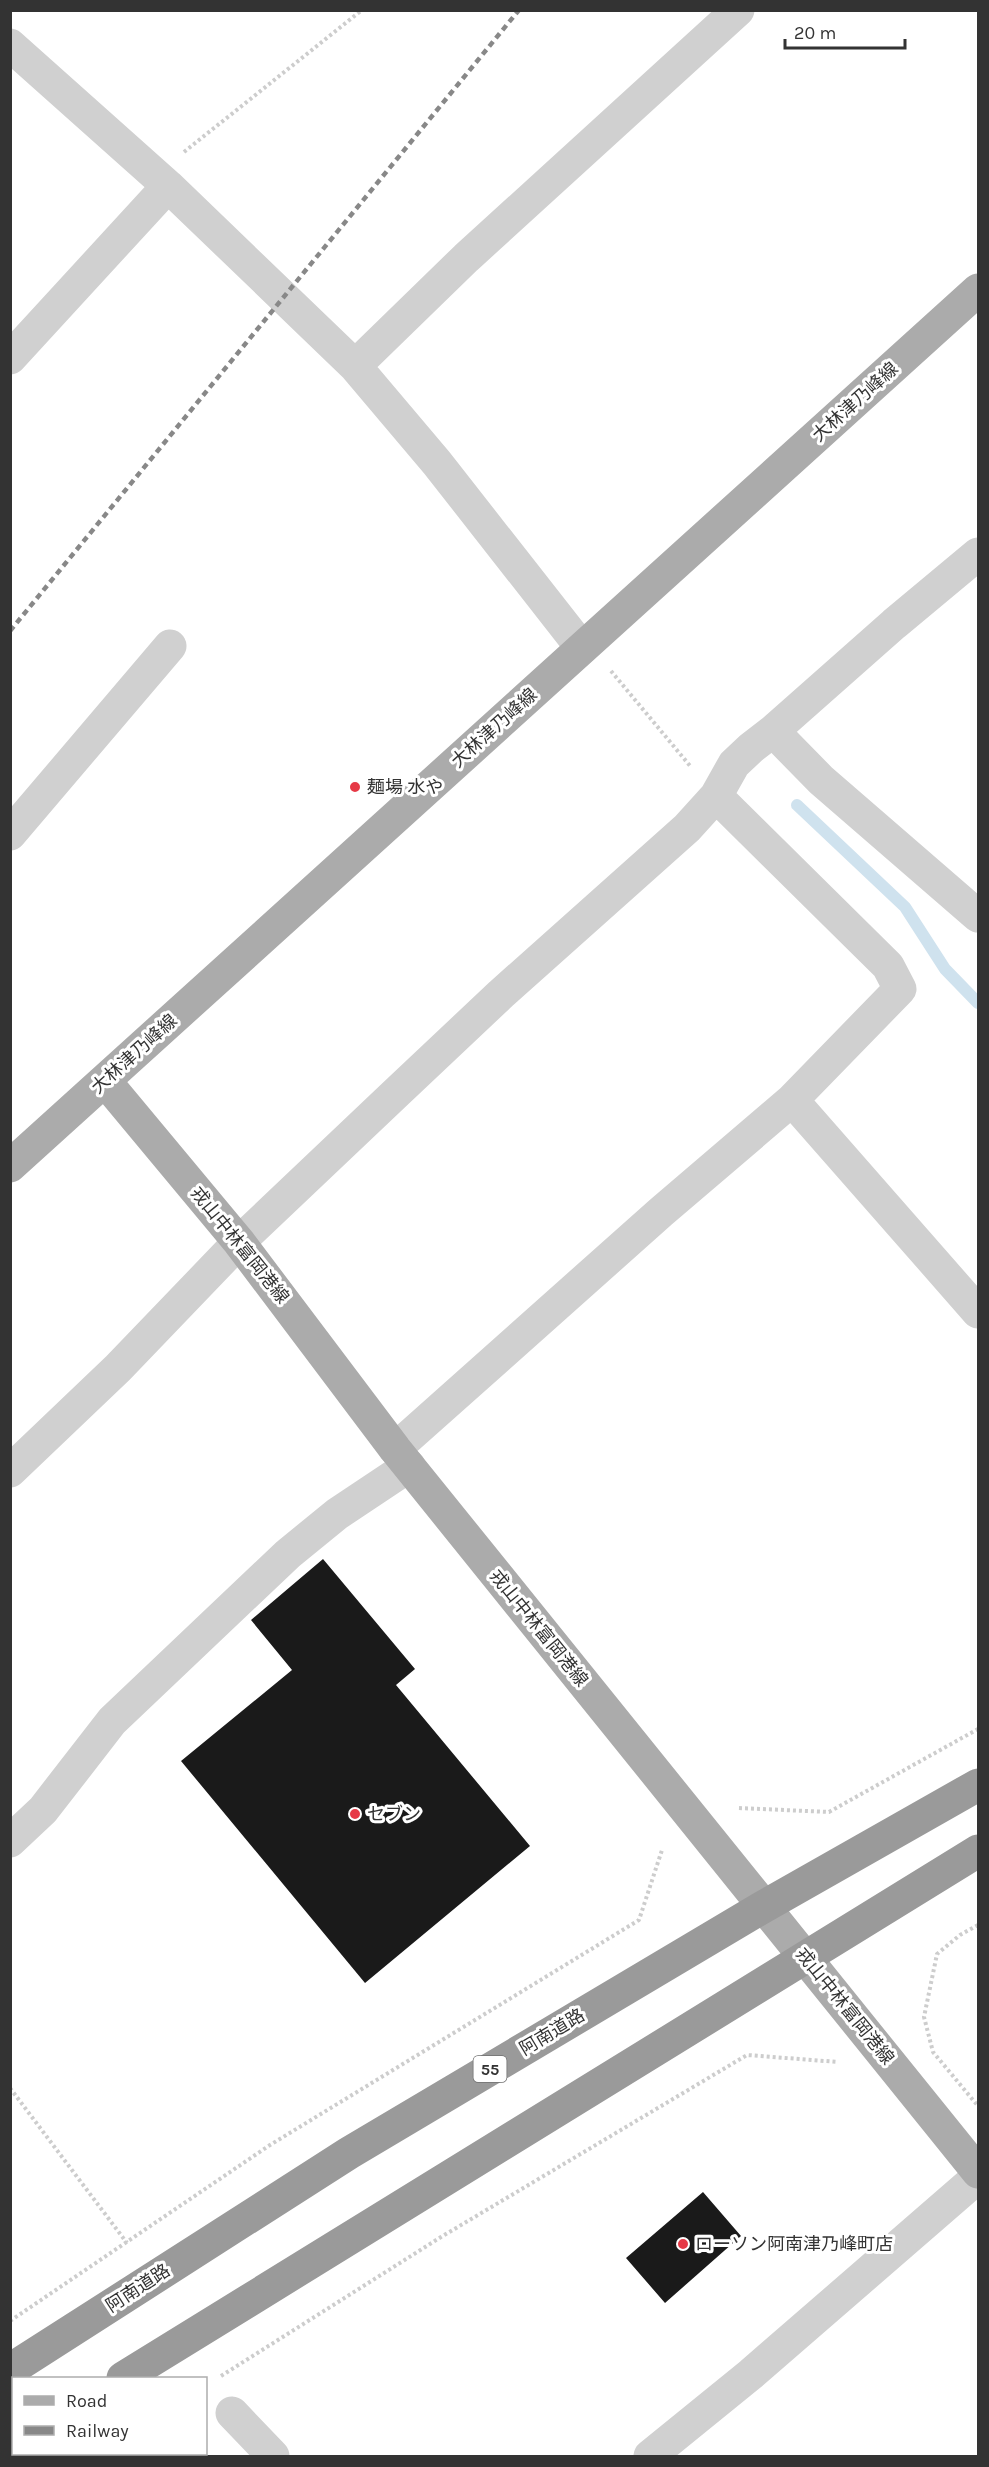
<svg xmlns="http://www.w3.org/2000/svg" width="989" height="2467" viewBox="0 0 989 2467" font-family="Karla,'Noto Sans JP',sans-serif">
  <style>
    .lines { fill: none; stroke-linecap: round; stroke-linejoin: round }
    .stream { stroke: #cfe2ee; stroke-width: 12 }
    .building { fill: #1a1a1a }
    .path { stroke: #cdcdcd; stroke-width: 4; stroke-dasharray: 3 3; stroke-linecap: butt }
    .minor { stroke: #d0d0d0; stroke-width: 33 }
    .major { stroke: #ababab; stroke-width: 33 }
    .highway { stroke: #9a9a9a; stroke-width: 33 }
    .rail { stroke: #888; stroke-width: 4.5; stroke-dasharray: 6 4.5; stroke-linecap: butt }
    .poi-dot { fill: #e63946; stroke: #fff; stroke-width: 2 }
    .labels { text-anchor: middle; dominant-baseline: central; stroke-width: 6; stroke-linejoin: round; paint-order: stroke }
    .shield { fill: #fff; stroke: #707070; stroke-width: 1.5 }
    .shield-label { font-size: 16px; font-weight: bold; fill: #333 }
    .street-label { font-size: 18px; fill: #333; stroke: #fff }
    .poi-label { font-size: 18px; fill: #333; stroke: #fff; text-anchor: start }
  </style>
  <rect width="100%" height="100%" fill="#fff"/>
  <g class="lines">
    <path class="stream" d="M797 805 905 907 945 969 978 1003"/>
  </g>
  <path class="building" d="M323 1559 415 1669 396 1685 530 1846 365 1983 181 1761 292 1670 251 1620Z
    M703 2192 741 2236 665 2303 626 2258Z"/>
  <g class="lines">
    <path class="path" d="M184 152 362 10
      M611 671 691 767
      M739 1808 829 1812 978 1729
      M978 1925 960 1935 937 1954 924 2017 933 2052 978 2106
      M10 2088 127 2243
      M10 2321 270 2145 639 1920 662 1850
      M221 2376 441 2237 747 2055 838 2062
      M94 2456 98 2454"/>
    <path class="minor" d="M10 45 168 186 355 366 437 463 582 648
      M10 358 168 186
      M355 366 466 258 738 10
      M773 731 821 780 978 916
      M716 796 888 966 900 989 792 1100
      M10 834 170 646
      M395 1449 661 1212 792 1100 978 1312
      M10 1471 118 1368 239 1242 395 1094 501 994 687 828 716 796 734 764 751 748 773 731 894 624 978 554
      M10 1841 43 1810 112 1721 288 1554 337 1514 409 1466
      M232 2413 273 2456
      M650 2456 751 2374 978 2177"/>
    <path class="major" d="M105 1081 239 1242 395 1449 978 2172
      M10 1166 978 290"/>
    <path class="highway" d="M10 2370 349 2153 763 1907 978 1785
      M123 2378 978 1851
      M10 2448 14 2447"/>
    <path class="rail" d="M10 631 519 10"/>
  </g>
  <g class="poi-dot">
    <circle cx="355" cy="787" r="6"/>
    <circle cx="355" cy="1814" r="6"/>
    <circle cx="683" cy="2244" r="6"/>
  </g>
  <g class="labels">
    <rect class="shield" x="473.5" y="2056" width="33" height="26" rx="4.5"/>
    <g class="shield-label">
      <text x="490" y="2069">55</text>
    </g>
    <g class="street-label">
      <text transform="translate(855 402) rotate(-42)">大林津乃峰線</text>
      <text transform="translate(494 728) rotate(-42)">大林津乃峰線</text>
      <text transform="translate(134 1054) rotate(-42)">大林津乃峰線</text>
      <text transform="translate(240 1245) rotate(51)">戎山中林富岡港線</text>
      <text transform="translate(539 1628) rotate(51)">戎山中林富岡港線</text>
      <text transform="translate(845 2006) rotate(51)">戎山中林富岡港線</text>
      <text transform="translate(552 2032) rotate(-31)">阿南道路</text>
      <text transform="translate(138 2288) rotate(-33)">阿南道路</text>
    </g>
    <g class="poi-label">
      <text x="367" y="787">麺場 水や</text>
      <text x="367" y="1814">セブン</text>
      <text x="695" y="2244">ローソン阿南津乃峰町店</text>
    </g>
  </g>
  <rect width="989" height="2467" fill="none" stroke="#333333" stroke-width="24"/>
  <rect x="12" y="2377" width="195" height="78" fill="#ffffff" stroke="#adadad" stroke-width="1.5"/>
  <rect x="24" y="2396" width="30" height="9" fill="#ababab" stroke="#adadad" stroke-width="1.5"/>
  <text x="66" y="2407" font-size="18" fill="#333333">Road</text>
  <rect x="24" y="2426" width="30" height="9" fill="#888888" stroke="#adadad" stroke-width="1.5"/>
  <text x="66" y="2437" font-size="18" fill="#333333">Railway</text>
  <path d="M785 39v9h120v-9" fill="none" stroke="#333333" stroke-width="3"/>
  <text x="794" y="39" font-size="18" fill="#333333" stroke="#ffffff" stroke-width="4.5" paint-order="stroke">20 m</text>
</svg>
